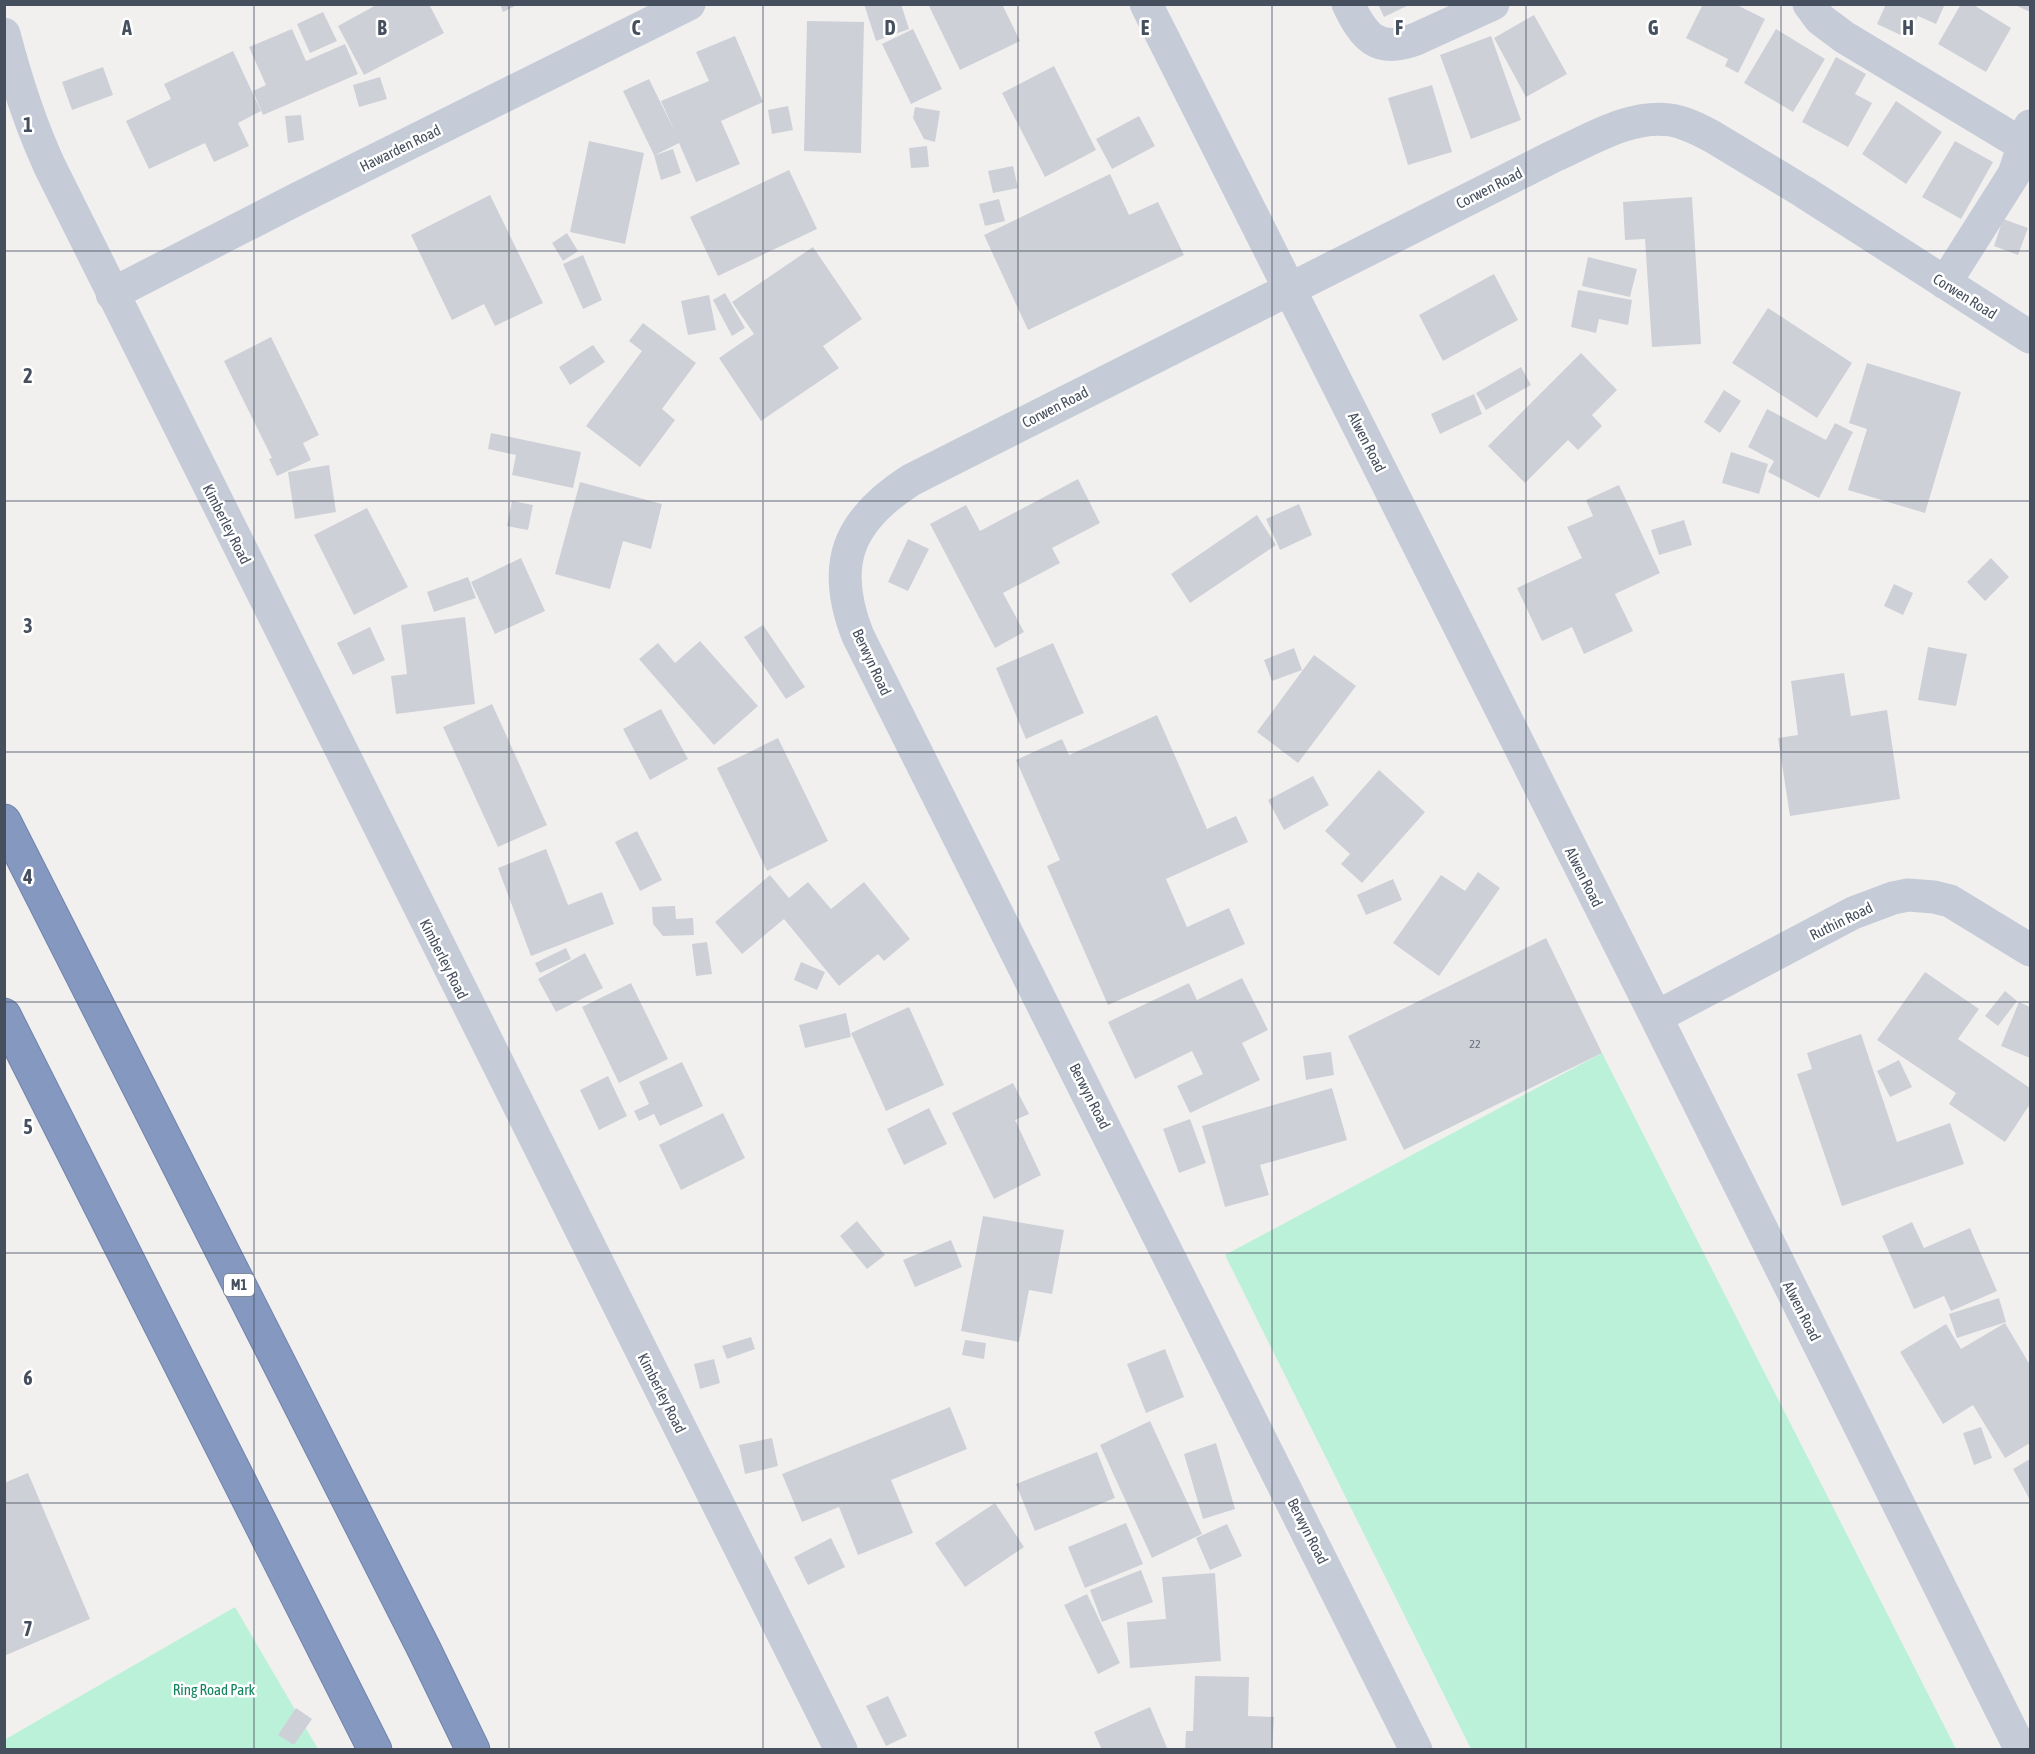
<svg xmlns="http://www.w3.org/2000/svg" width="2035" height="1754" viewBox="0 0 2035 1754" font-family="'Asap Condensed',sans-serif">
  <style>
    .green { fill: #bcf1d9 }
    .building { fill: #ced0d7 }
    .lines { fill: none; stroke-linecap: round; stroke-linejoin: round }
    .highway-casing { stroke: #7083ac; stroke-width: 35 }
    .street { stroke: #c5ccd8; stroke-width: 33 }
    .highway { stroke: #8598c0; stroke-width: 33 }
    .grid { fill: none; stroke: #464f5e; stroke-width: 1.5; stroke-opacity: 0.55 }
    .labels { text-anchor: middle; dominant-baseline: central; stroke-width: 5; stroke-linejoin: round; paint-order: stroke }
    .number-label { font-size: 12px; fill: #686f7c }
    .shield { fill: #fff; stroke: #7e848e; stroke-width: 1.5 }
    .shield-label { font-size: 14px; font-weight: bold; fill: #464f5e }
    .street-label { font-size: 15px; fill: #464f5e; stroke: #fff }
    .park-label { font-size: 15px; fill: #13835e; stroke: #fff }
    .grid-label { font-size: 20px; text-anchor: middle; font-weight: bold; fill: #464f5e; stroke: #fff; stroke-width: 5; stroke-linejoin: round; paint-order: stroke }
  </style>
  <rect width="100%" height="100%" fill="#f2f0ef"/>
  <path class="green" d="M1602 1053 1956 1749H1471L1225 1255Z
    M235 1607 318 1749 5 1750 4 1740Z"/>
  <path class="building" d="M378 4H429L444 33 364 75 338 26Z
    M500 4H519L503 12Z
    M864 4H901L909 29 876 41Z
    M928 4H1002L1020 41 960 70Z
    M1378 4H1411L1384 17Z
    M1703 4H1735L1765 19 1738 73 1725 66 1728 59 1686 38Z
    M1886 4H1945L1936 24 1918 16 1907 38 1877 24Z
    M1961 4H1972L2011 28 1986 72 1938 44Z
    M2015 5H2030V12Z
    M323 12 337 41 310 53 297 24Z
    M1534 15 1567 74 1526 97 1494 38Z
    M807 21 864 22 861 153 804 151Z
    M292 29 306 61 345 44 358 74 263 115 253 91 266 85 249 47Z
    M913 29 942 89 911 104 882 44Z
    M1776 29 1825 59 1793 112 1744 83Z
    M735 36 763 102 721 121 740 164 696 182 679 143 655 155 673 149 681 173 661 180 654 155 623 91 649 79 675 132 661 101 709 81 696 52Z
    M1491 36 1521 120 1471 139 1440 55Z
    M233 51 261 111 238 123 249 146 214 162 205 143 149 169 126 121 171 99 164 84Z
    M1836 57 1866 74 1855 94 1872 103 1848 147 1802 122Z
    M1054 66 1096 150 1045 177 1002 93Z
    M103 67 113 95 72 110 62 82Z
    M380 77 387 99 359 107 353 85Z
    M1432 85 1452 152 1408 165 1388 98Z
    M1896 101 1942 132 1906 184 1862 154Z
    M788 106 793 130 772 134 768 110Z
    M915 107 940 111 935 142 924 139 913 118Z
    M301 115 304 140 288 143 285 116Z
    M1139 116 1155 146 1112 169 1096 139Z
    M589 141 644 153 625 244 570 232Z
    M1955 141 1993 162 1961 219 1922 197Z
    M927 146 929 167 911 168 909 148Z
    M1013 166 1018 188 993 193 988 171Z
    M789 170 817 229 718 276 690 217Z
    M1110 174 1129 215 1158 202 1184 255 1028 330 984 235Z
    M490 195 543 303 495 326 484 304 452 320 411 235Z
    M1692 197 1701 344 1652 347 1645 239 1625 240 1623 202Z
    M999 199 1005 221 985 226 979 204Z
    M2003 219 2028 228 2018 255 1994 246Z
    M567 233 578 251 563 261 552 243Z
    M813 247 862 319 823 346 839 368 761 421 719 358 754 334 732 302Z
    M583 255 602 300 583 309 563 264Z
    M1588 257 1637 269 1630 297 1582 286Z
    M1494 274 1518 320 1443 361 1419 315Z
    M1578 290 1632 300 1628 325 1599 319 1596 333 1571 327Z
    M725 293 745 328 732 336 713 300Z
    M709 295 716 330 688 335 681 301Z
    M1768 308 1852 363 1817 418 1732 363Z
    M643 323 696 363 662 409 675 420 640 467 586 426 642 351 629 341Z
    M271 337 319 435 303 443 311 460 277 476 269 459 272 458 224 361Z
    M593 345 605 362 570 385 559 367Z
    M1581 353 1617 390 1592 415 1602 426 1578 450 1568 440 1525 483 1488 446Z
    M1867 363 1961 392 1925 513 1848 490 1867 429 1849 423Z
    M1521 367 1531 385 1486 410 1476 393Z
    M1724 390 1741 401 1720 433 1704 422Z
    M1474 394 1482 414 1440 434 1431 414Z
    M1767 409 1826 440 1835 423 1853 432 1819 498 1768 472 1774 461 1748 447Z
    M491 433 581 452 573 488 512 475 516 455 488 449Z
    M1731 452 1768 464 1759 494 1722 483Z
    M329 465 336 512 295 519 288 472Z
    M1078 479 1100 523 1052 548 1060 563 1003 593 1024 632 995 648 930 524 966 505 980 531Z
    M580 482 662 504 651 549 623 541 610 589 555 574Z
    M1619 485 1660 573 1615 594 1633 631 1584 654 1572 627 1542 641 1517 588 1582 558 1567 527 1593 516 1586 500Z
    M512 501 533 505 528 530 507 526Z
    M1299 504 1312 535 1280 550 1266 519Z
    M367 508 408 587 354 615 314 535Z
    M1257 515 1276 545 1190 603 1171 574Z
    M1684 520 1692 545 1659 555 1651 530Z
    M908 539 929 549 908 591 888 582Z
    M521 558 545 611 495 634 471 582Z
    M1991 558 2009 577 1985 601 1967 582Z
    M468 577 476 598 434 612 427 592Z
    M1894 584 1913 593 1903 615 1884 606Z
    M465 617 475 704 396 714 391 676 407 674 401 625Z
    M763 625 805 687 786 699 744 637Z
    M370 627 385 660 353 675 337 643Z
    M700 641 758 706 714 745 639 659 658 643 675 663Z
    M1053 643 1084 713 1026 739 996 668Z
    M1928 647 1967 654 1956 706 1918 700Z
    M1294 648 1302 670 1272 681 1264 660Z
    M1314 655 1356 686 1298 763 1257 732Z
    M1844 673 1851 716 1887 710 1900 799 1790 816 1778 738 1798 735 1791 681Z
    M492 704 547 825 498 847 443 727Z
    M661 709 688 759 650 780 623 729Z
    M1157 715 1207 829 1236 816 1248 842 1166 879 1187 927 1229 908 1245 944 1108 1005 1047 866 1060 860 1016 760 1062 739 1069 755Z
    M778 738 828 841 767 871 717 768Z
    M1379 770 1425 812 1362 883 1341 864 1350 854 1325 831Z
    M1313 776 1329 805 1284 830 1268 800Z
    M637 831 662 880 640 891 615 842Z
    M546 849 568 905 602 892 614 924 531 956 498 868Z
    M1478 872 1500 888 1439 976 1393 943 1441 875 1465 891Z
    M770 875 789 898 808 882 831 909 864 882 910 939 884 961 878 954 839 986 784 919 742 954 715 922Z
    M1393 879 1402 900 1366 915 1357 895Z
    M675 906 676 919 693 918 694 935 663 936 653 924 652 907Z
    M1546 938 1602 1053 1404 1150 1348 1036Z
    M707 942 712 974 696 976 692 944Z
    M566 948 571 959 540 973 535 963Z
    M585 953 603 988 556 1012 538 979Z
    M801 962 825 972 817 990 794 980Z
    M1925 972 1979 1009 1958 1039 2030 1088V1104L2005 1142 1949 1104 1956 1093 1877 1040Z
    M1242 978 1268 1030 1242 1043 1260 1080 1190 1113 1177 1086 1203 1074 1192 1051 1135 1079 1108 1022 1189 983 1197 1000Z
    M631 983 668 1059 619 1083 582 1007Z
    M2005 991 2017 1001 1998 1026 1985 1016Z
    M2019 1002 2030 1007V1058L2001 1046Z
    M909 1007 944 1085 886 1111 851 1033Z
    M846 1013 851 1037 805 1048 799 1025Z
    M1861 1034 1897 1142 1950 1123 1964 1164 1842 1206 1797 1074 1812 1069 1807 1053Z
    M1331 1052 1334 1075 1306 1080 1303 1056Z
    M1899 1060 1912 1087 1890 1097 1877 1071Z
    M682 1062 703 1106 660 1126 654 1114 639 1121 634 1111 649 1104 639 1082Z
    M608 1076 627 1116 599 1130 580 1090Z
    M1013 1083 1029 1114 1015 1120 1041 1175 994 1199 952 1113Z
    M1332 1088 1347 1140 1260 1165 1269 1195 1225 1207 1202 1126Z
    M929 1108 947 1144 904 1165 887 1129Z
    M723 1113 745 1158 681 1190 659 1145Z
    M1190 1119 1206 1163 1179 1173 1163 1129Z
    M983 1216 1064 1230 1052 1294 1029 1290 1019 1342 961 1331Z
    M857 1221 885 1255 867 1269 840 1236Z
    M1912 1222 1924 1248 1970 1228 1997 1291 1951 1311 1944 1296 1914 1309 1882 1236Z
    M951 1240 962 1267 915 1287 903 1260Z
    M1999 1298 2006 1322 1957 1338 1949 1314Z
    M2005 1323 2030 1365V1443L2005 1458 1973 1405 1943 1424 1900 1352 1946 1324 1961 1349Z
    M751 1337 755 1349 727 1359 722 1346Z
    M965 1340 986 1343 984 1359 962 1355Z
    M1165 1349 1184 1397 1146 1413 1127 1364Z
    M714 1359 720 1383 700 1389 694 1364Z
    M950 1407 967 1449 891 1480 913 1533 858 1555 839 1507 802 1522 782 1474Z
    M1150 1421 1202 1534 1152 1558 1100 1445Z
    M1981 1427 1992 1458 1974 1465 1963 1433Z
    M772 1438 778 1466 745 1474 739 1445Z
    M1216 1443 1235 1509 1203 1519 1184 1454Z
    M1097 1452 1115 1498 1035 1531 1016 1484Z
    M2030 1459V1500L2013 1469Z
    M28 1473 90 1619 4 1656V1483Z
    M995 1503 1024 1547 965 1587 935 1543Z
    M1126 1523 1143 1564 1085 1588 1068 1547Z
    M1227 1524 1242 1556 1210 1570 1196 1538Z
    M831 1538 845 1567 808 1585 794 1557Z
    M1141 1570 1153 1602 1102 1622 1090 1590Z
    M1215 1573 1221 1661 1130 1668 1127 1622 1166 1619 1162 1577Z
    M1087 1594 1120 1663 1098 1674 1064 1605Z
    M1195 1676 1249 1677 1248 1716 1274 1717 1272 1750H1185L1186 1731H1193Z
    M888 1696 907 1736 886 1746 866 1706Z
    M1150 1707 1168 1750H1102L1094 1732Z
    M296 1708 312 1719 294 1745 278 1735Z"/>
  <g class="lines">
    <defs>
      <path id="highway" d="M4 821 424 1649 473 1750
        M4 1015 375 1750"/>
    </defs>
    <use href="#highway" class="highway-casing"/>
    <path class="street" d="M1146 4 1656 1017 2021 1750
      M1348 4C1364 37 1377 54 1416 39L1493 4
      M1809 4 1820 19 1844 37 2025 146
      M4 34C16 80 30 124 50 167L841 1750
      M1945 283 2014 174 2030 126
      M112 294 297 199 689 4
      M1656 1017 1853 913 1893 898 1908 895 1934 897 1950 901 2030 950
      M1416 1750 858 636C830 565 847 521 911 480L1554 156C1588 141 1630 114 1670 120 1685 122 1700 130 1713 137L1804 192 2030 337"/>
    <use href="#highway" class="highway"/>
  </g>
  <path class="grid" d="M254 4V1750M509 4V1750M763 4V1750M1018 4V1750M1272 4V1750M1526 4V1750M1781 4V1750M4 251H2030M4 501H2030M4 752H2030M4 1002H2030M4 1253H2030M4 1503H2030"/>
  <g class="labels">
    <g class="number-label">
      <text x="1475" y="1044">22</text>
    </g>
    <rect class="shield" x="224" y="1274" width="30" height="22" rx="4.5"/>
    <g class="shield-label">
      <text x="239" y="1285">M1</text>
    </g>
    <g class="street-label">
      <text transform="translate(400 148) rotate(-26)">Hawarden Road</text>
      <text transform="translate(1489 188) rotate(-27)">Corwen Road</text>
      <text transform="translate(1965 296) rotate(32)">Corwen Road</text>
      <text transform="translate(1055 407) rotate(-27)">Corwen Road</text>
      <text transform="translate(1367 442) rotate(63)">Alwen Road</text>
      <text transform="translate(227 524) rotate(63)">Kimberley Road</text>
      <text transform="translate(872 662) rotate(65)">Berwyn Road</text>
      <text transform="translate(1584 877) rotate(63)">Alwen Road</text>
      <text transform="translate(1841 921) rotate(-26)">Ruthin Road</text>
      <text transform="translate(444 959) rotate(63)">Kimberley Road</text>
      <text transform="translate(1090 1096) rotate(63)">Berwyn Road</text>
      <text transform="translate(1802 1311) rotate(63)">Alwen Road</text>
      <text transform="translate(662 1393) rotate(63)">Kimberley Road</text>
      <text transform="translate(1308 1531) rotate(63)">Berwyn Road</text>
    </g>
    <g class="park-label">
      <text x="214" y="1689">Ring Road Park</text>
    </g>
  </g>
  <g class="grid-label">
    <text x="127" y="35">A</text>
    <text x="382" y="35">B</text>
    <text x="636" y="35">C</text>
    <text x="890" y="35">D</text>
    <text x="1145" y="35">E</text>
    <text x="1399" y="35">F</text>
    <text x="1653" y="35">G</text>
    <text x="1908" y="35">H</text>
    <text x="28" y="132">1</text>
    <text x="28" y="383">2</text>
    <text x="28" y="633">3</text>
    <text x="28" y="884">4</text>
    <text x="28" y="1134">5</text>
    <text x="28" y="1385">6</text>
    <text x="28" y="1636">7</text>
  </g>
  <rect width="2035" height="1754" fill="none" stroke="#464f5e" stroke-width="12"/>
</svg>
